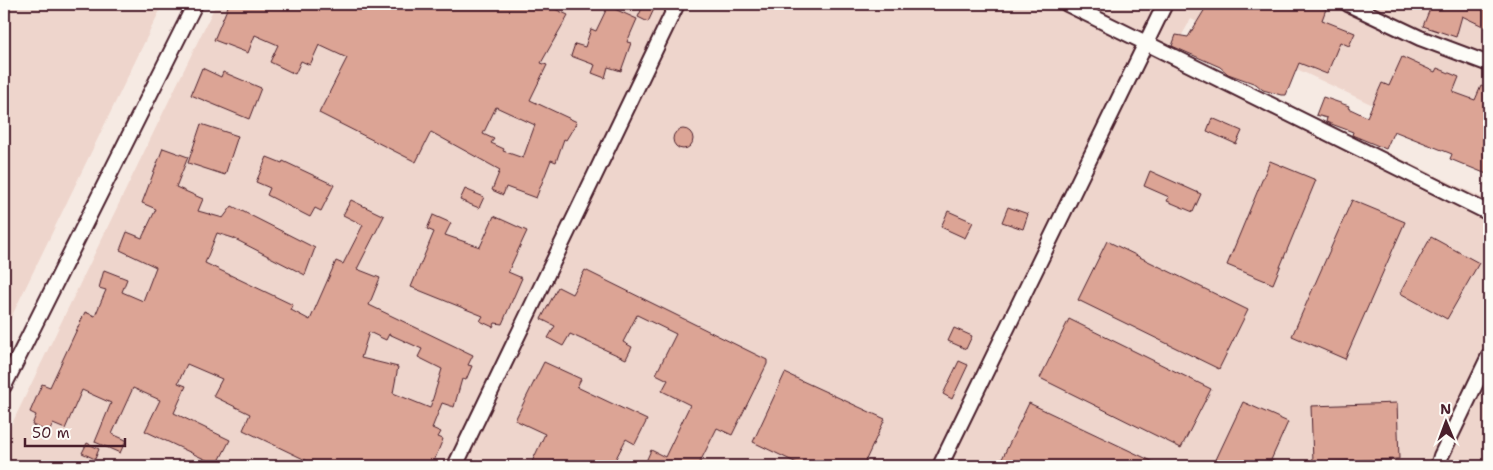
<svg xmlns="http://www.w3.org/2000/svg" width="1493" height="470" viewBox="0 0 1493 470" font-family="'Shantell Sans',sans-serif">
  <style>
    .built { fill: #eed5cc }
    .building { fill: #dca495; stroke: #4a1f2b; fill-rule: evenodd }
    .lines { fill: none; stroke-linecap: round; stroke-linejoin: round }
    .minor-casing { stroke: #4a1f2b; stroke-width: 18 }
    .minor { stroke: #fdfcf7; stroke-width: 14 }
  </style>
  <rect width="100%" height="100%" fill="#f6eae3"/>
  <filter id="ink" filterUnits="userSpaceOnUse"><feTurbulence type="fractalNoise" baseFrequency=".02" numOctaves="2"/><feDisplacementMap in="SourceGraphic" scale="10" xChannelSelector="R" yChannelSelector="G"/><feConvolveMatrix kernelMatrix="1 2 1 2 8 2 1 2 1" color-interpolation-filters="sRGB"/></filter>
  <g filter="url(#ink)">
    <path class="built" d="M4 4H163L4 332Z
      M216 4H1489V160L1191 19 1174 49 1489 201V466H4V440Z"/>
    <path class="building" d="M229 4H544L568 15 541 63 547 65 530 100 577 122 566 140 564 139 556 162 551 160 536 198 506 187 503 195 492 190 500 170 431 132 416 162 319 113 347 58 319 45 310 65 301 61 295 74 270 62 278 45 255 35 248 53 214 40ZM496 107 535 125 523 158 503 151 504 149 491 143 494 139 483 134Z
      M644 4 655 7 648 22 638 17Z
      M1208 4H1313L1326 9 1322 20 1355 33 1349 46 1340 42 1327 74 1299 63 1286 95H1281L1263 90 1256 84 1228 74 1220 67 1172 46 1176 35 1188 37Z
      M1432 4H1489V29L1462 16 1456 37 1423 26Z
      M608 6 637 19 627 42 631 43 621 71 608 67 605 78 592 73 595 65 571 56 575 44 585 47 591 29 596 31Z
      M1402 57 1435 72 1437 68 1459 77 1453 92 1475 100 1481 86 1489 89V175L1450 159 1452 154 1394 131 1386 149 1352 135 1353 132 1326 122 1327 118 1316 115 1323 97 1349 106 1348 108 1367 117 1382 83 1389 86Z
      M202 68 221 77 223 72 261 88 249 119 191 95Z
      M1212 118 1242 131 1236 144 1207 131Z
      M201 124 238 136 225 175 188 163Z
      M673 139a10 10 0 1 1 20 0a10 10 0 1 1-20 0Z
      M163 148 188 157 176 187 203 199 198 211 223 218 232 206 315 248 305 275 233 238 217 233 205 263 293 305 291 310 310 320 336 261 343 264 363 225 343 215 351 200 384 216 357 269 380 278 369 305 473 355 468 365 472 366 466 380 462 379 454 407 442 403 432 428 441 432 438 437 443 439 432 466H318L243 430 250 414 213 396 222 379 187 364 178 383 186 386 174 413 230 440 217 465 145 431 160 400 133 388 112 434 126 440 120 453 95 442 111 403 82 390 65 429 53 424 49 432 32 425 36 415 30 412 42 384 50 387 85 312 95 316 106 290 99 288 104 270 127 279 122 292 143 301 156 267 120 250 127 232 142 238 156 209 142 203ZM369 332 386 340 389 334 422 349 418 357 442 369 430 408 393 393 398 367 361 358Z
      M267 157 282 163 283 161 334 185 321 211 315 208 310 217 267 195 270 188 256 182Z
      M1270 161 1316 180 1273 284 1227 265Z
      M1150 171 1201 194 1193 212 1167 201 1169 197 1144 186Z
      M465 189 484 197 479 208 460 200Z
      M1352 200 1405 222 1345 359 1292 336Z
      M1008 207 1028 214 1023 229 1002 222Z
      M948 211 973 222 965 238 941 227Z
      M433 215 451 223 445 235 480 247 494 216 527 231 508 272 522 278 502 324 495 323 493 327 480 321 483 316 411 287 434 232 427 229Z
      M1431 237 1479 263 1447 319 1400 293Z
      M1107 241 1248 310 1219 369 1078 300Z
      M585 270 767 360V364L732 435 717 428 698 466H644L651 450 665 457 690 405 662 391 668 380 656 374 676 334 637 315 623 342 632 347 626 359 570 334 563 346 548 338 555 326 541 319 558 287 572 294Z
      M1069 319 1211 389 1181 448 1040 378Z
      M954 328 972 336 966 349 948 341Z
      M959 361 968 365 952 399 943 394Z
      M544 362 581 379 577 387 647 420 635 444 626 439 612 466H530L545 434 515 420Z
      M785 373 885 419 863 466H803L753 442Z
      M1243 402 1288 422 1271 460 1284 466H1213Z
      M1029 403 1162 466H1007L1000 463Z
      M1397 403 1399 459 1313 462 1311 406Z
      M87 443 99 449 95 459 82 453Z"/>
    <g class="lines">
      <defs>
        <path id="minor" d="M1067 4 1146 43 1165 4
          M1348 4 1420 38 1489 64
          M4 386 195 4
          M455 466 677 4
          M940 466 1146 43 1489 213
          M1438 466 1441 456 1489 356"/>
      </defs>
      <use href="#minor" class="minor-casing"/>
      <use href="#minor" class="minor"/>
    </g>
  </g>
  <rect width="1493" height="470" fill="none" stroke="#fdfcf7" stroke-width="20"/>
  <rect x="10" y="10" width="1473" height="450" fill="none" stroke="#4a1f2b" stroke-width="2" filter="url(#ink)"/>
  <g transform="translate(1446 422) rotate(359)" stroke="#fdfcf7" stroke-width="4" paint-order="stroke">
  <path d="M0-4L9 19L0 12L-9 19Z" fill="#4a1f2b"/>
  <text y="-8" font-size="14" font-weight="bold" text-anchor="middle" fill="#4a1f2b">N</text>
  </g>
  <path d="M25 438v8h100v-8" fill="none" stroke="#4a1f2b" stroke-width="2.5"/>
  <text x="32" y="438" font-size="15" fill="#4a1f2b" stroke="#fdfcf7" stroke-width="4" paint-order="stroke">50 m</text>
</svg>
